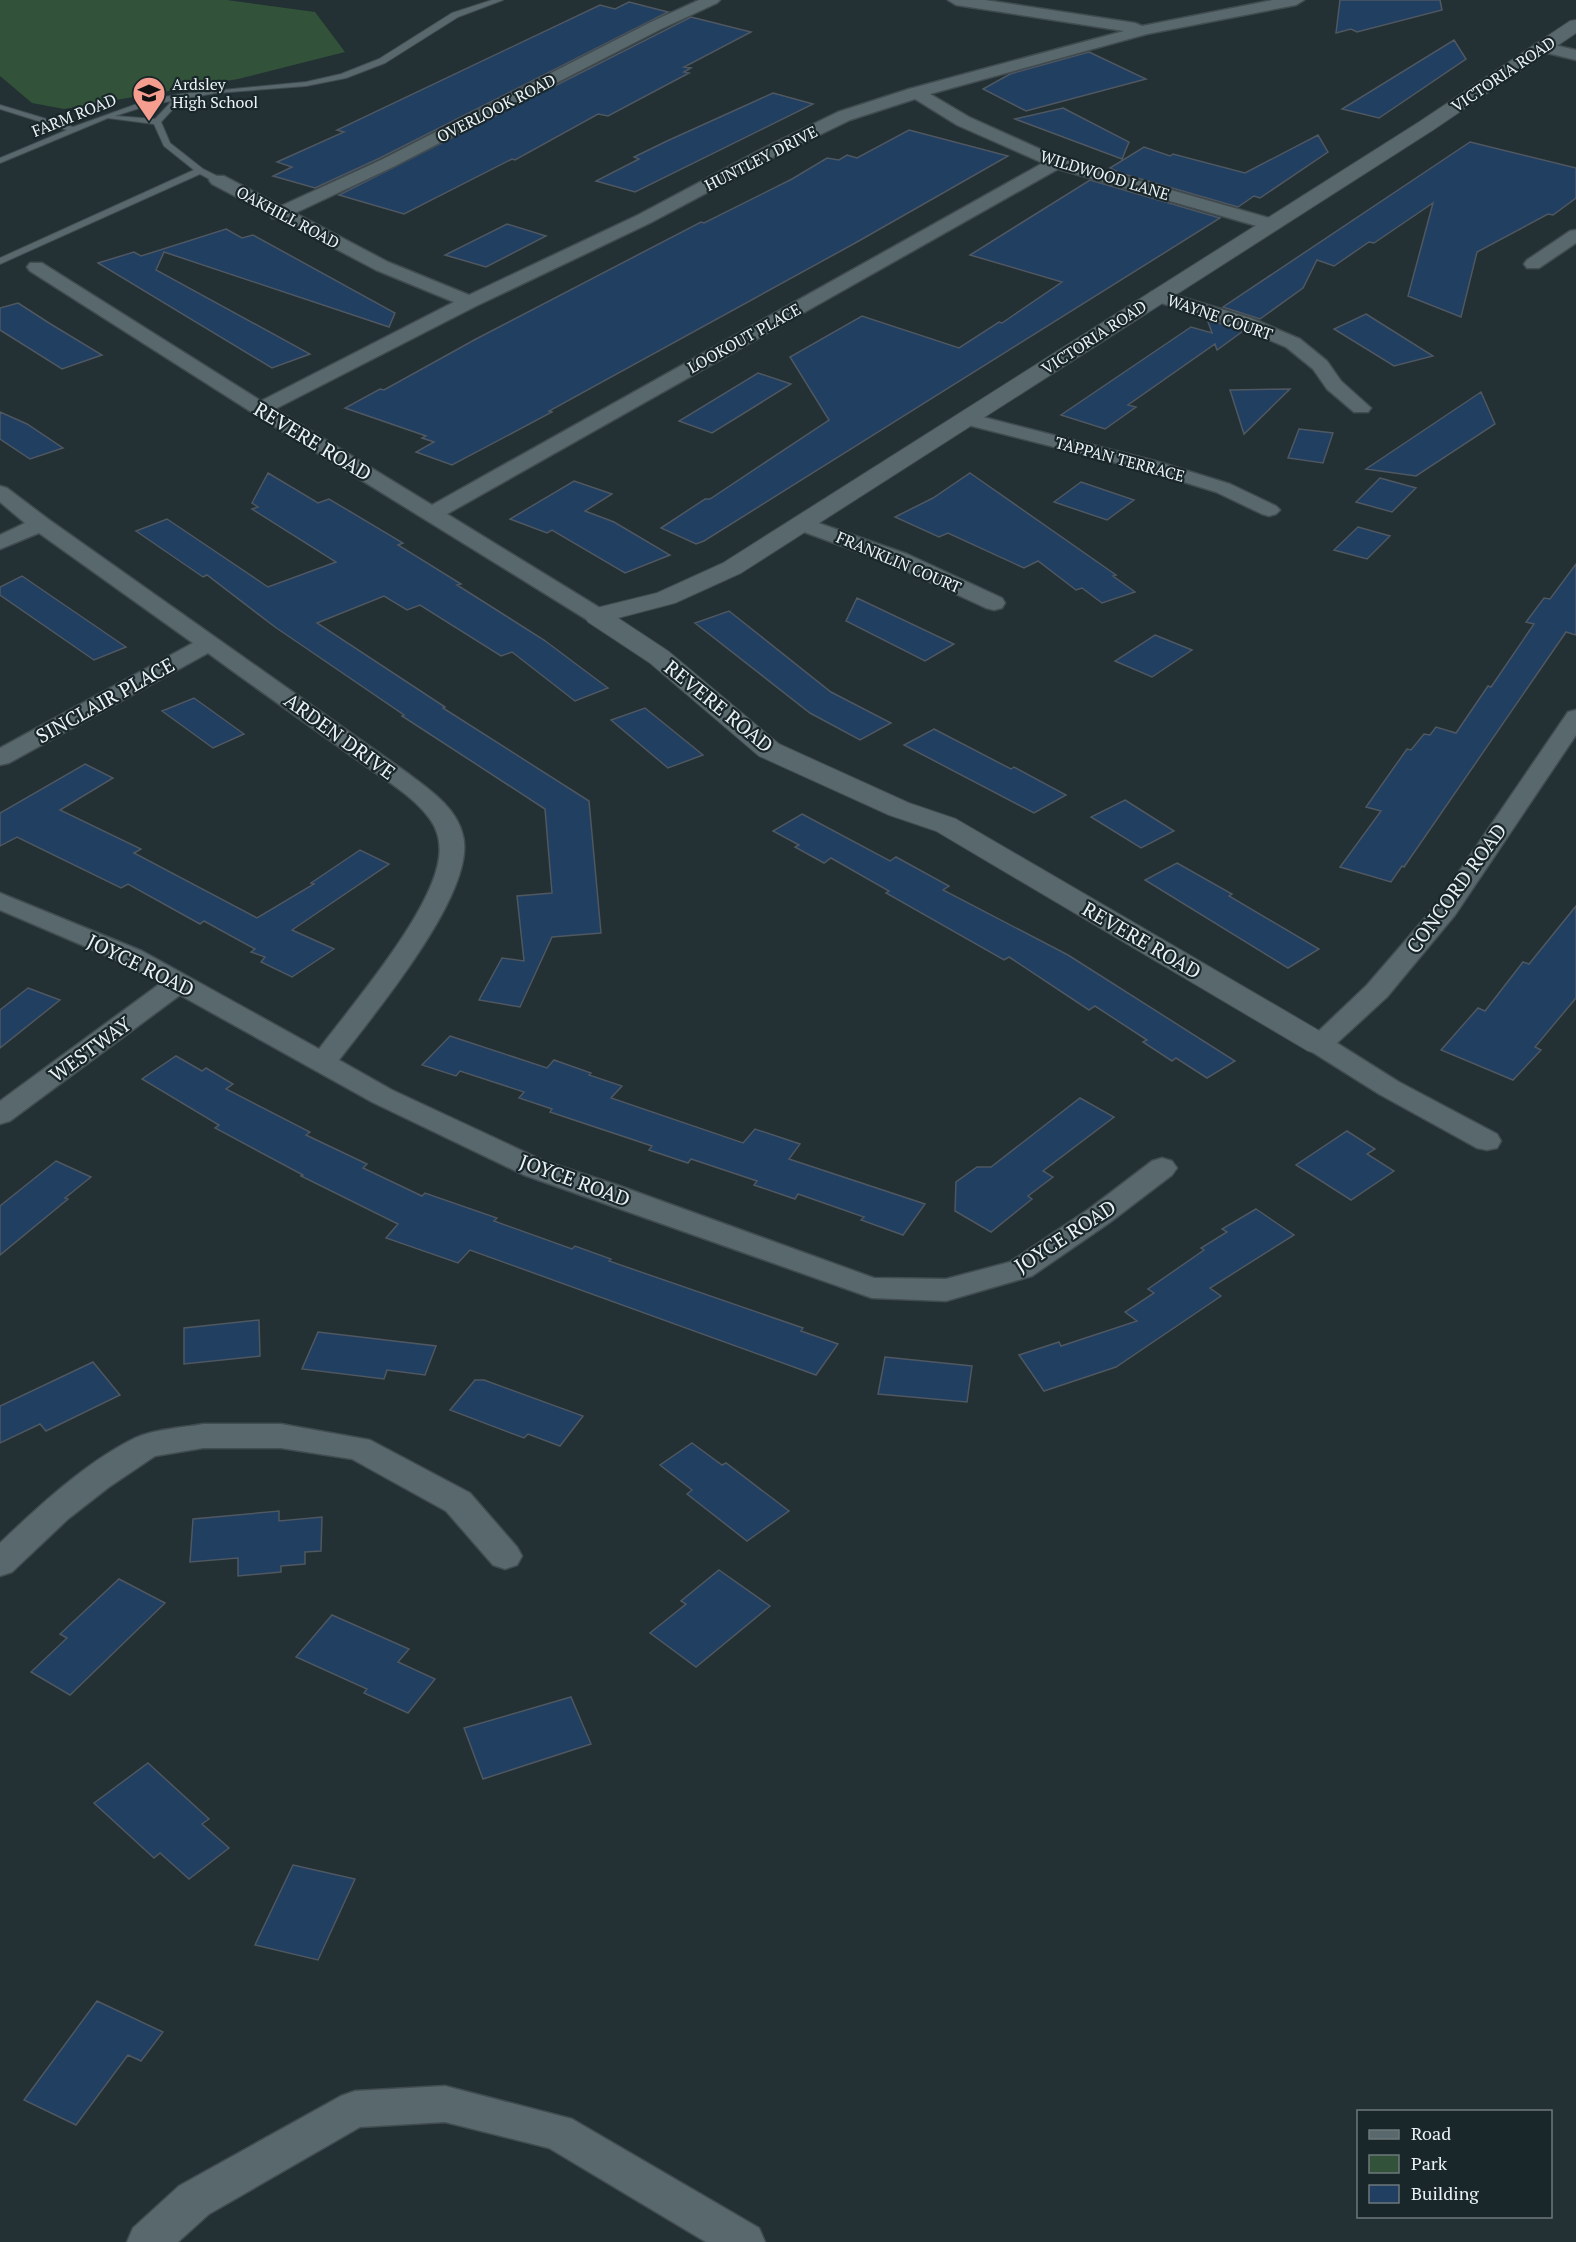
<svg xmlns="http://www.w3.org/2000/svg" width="1576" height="2242" viewBox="0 0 1576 2242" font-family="'PT Serif',serif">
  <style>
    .green { fill: #325339 }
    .building { fill: #213f61; stroke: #4f5761; stroke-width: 1.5 }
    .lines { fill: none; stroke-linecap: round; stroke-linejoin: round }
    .service-casing { stroke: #414c50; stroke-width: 2 }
    .minor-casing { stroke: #414c50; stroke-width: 3 }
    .tertiary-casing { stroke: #414c50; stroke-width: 2 }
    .service { fill: #59686c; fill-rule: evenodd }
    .minor { fill: #59686c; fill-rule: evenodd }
    .tertiary { fill: #59686c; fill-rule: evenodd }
    .labels { text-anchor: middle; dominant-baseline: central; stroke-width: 4.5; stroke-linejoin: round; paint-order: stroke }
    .far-street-label { font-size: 16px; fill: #eaf2f5; stroke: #19262a }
    .far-poi-label { font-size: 16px; fill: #eaf2f5; stroke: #19262a; text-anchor: start }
    .street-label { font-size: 20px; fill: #eaf2f5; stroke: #19262a }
  </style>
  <rect width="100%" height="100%" fill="#233034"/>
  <path class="green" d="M0 0H227L315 12 345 52 238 79 64 109 32 103 0 76Z"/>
  <path class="building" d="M1340 0H1440L1442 10 1357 32 1351 29 1336 33Z
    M629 2 668 12 380 158 315 188 273 176 292 167 277 162 344 132 337 130 600 5 615 9Z
    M691 17 751 32 684 67 691 68 684 72 689 73 608 116 598 114 515 160 512 159 404 214 339 195Z
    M1454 40 1466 59 1379 118 1342 109Z
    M1089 52 1146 79 1026 111 983 89 1010 74Z
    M773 93 813 104 635 192 596 181 639 159 634 157 667 141Z
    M1063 108 1129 142 1122 159 1015 119Z
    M909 130 1008 156 857 242 549 411 552 412 452 465 416 452 434 442 422 438 426 436 345 408 380 389 384 390 476 339 701 222 704 223 792 179 827 158 839 160 847 155 857 158Z
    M1318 135 1328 152 1260 198 1254 196 1238 207 1120 173 1110 168 1144 147 1170 156 1173 154 1245 173Z
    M1470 142 1576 168V198L1553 215 1548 214 1477 252 1461 317 1408 296 1433 203 1374 243 1369 242 1334 266 1317 260 1303 288 1260 319 1223 307Z
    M1090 180 1220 218 704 541 696 544 661 528 705 499H710L829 420 790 357 862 316 959 348 999 322 1002 323 1062 282 970 255Z
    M507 224 546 236 486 267 445 255Z
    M226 229 242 238 253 235 395 313 389 327 164 252 156 270 310 354 272 368 98 263 134 252 141 256Z
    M18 303 49 323 102 355 62 369 0 330V308Z
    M1366 314 1433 356 1394 366 1334 329Z
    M1207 319 1243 331 1217 350 1215 344 1128 405 1136 407 1105 429 1061 415 1191 327 1212 333Z
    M758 373 791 384 712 433 679 421Z
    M1290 389 1244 434 1230 390Z
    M1481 392 1495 424 1416 476 1366 469Z
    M0 412 27 424 63 448 30 459 0 439Z
    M1299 429 1333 433 1323 463 1288 458Z
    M268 473 318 503 329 499 403 543 398 545 461 584 457 585 544 640 608 688 575 701 512 652 501 656 420 605 407 610 384 596 317 623 445 707 443 708 589 801 601 933 552 937 520 1007 479 1000 502 958 524 961 517 896 552 893 545 809 402 716 404 715 275 627 207 575 203 577 136 531 167 519 268 587 336 562 252 509 258 507 252 503Z
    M970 473 1116 575 1113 576 1135 592 1102 603 1082 588 1076 590 1038 561 1024 568 948 533 939 537 895 517 933 498Z
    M1380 478 1416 488 1392 512 1356 502Z
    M574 481 612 494 585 511 614 522 670 555 625 573 552 530 547 533 510 519Z
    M1081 482 1134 500 1107 520 1054 502Z
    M1358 527 1390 536 1367 559 1334 550Z
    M1576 564V635L1566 632 1404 867 1402 866 1391 882 1340 867 1381 811 1366 807 1407 749 1411 750 1424 734 1430 735 1436 727 1456 733 1488 686 1491 687 1534 624 1526 622 1544 598 1550 599Z
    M22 576 126 647 94 660 0 595V587Z
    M857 598 954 644 925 661 846 621Z
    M729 611 831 692 891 723 860 740 810 713 695 623Z
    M1155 635 1192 650 1152 677 1115 661Z
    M194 698 244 734 213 748 162 711Z
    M645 708 703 755 668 768 611 720Z
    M934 729 1011 769 1014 767 1066 795 1034 813 904 745Z
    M85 764 113 778 60 810 141 849 134 853 257 918 314 884 311 883 360 850 389 864 292 930 334 949 292 977 261 962 265 957 251 952 255 949 204 921 200 924 128 884 121 888 17 837 0 846V813Z
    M1125 800 1174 831 1141 848 1091 817Z
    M802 814 890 861 896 857 949 886 943 890 1068 955 1235 1061 1207 1078 1176 1058 1172 1061 1143 1042 1147 1040 1095 1006 1089 1010 1009 957 1004 960 886 893 889 891 831 858 824 863 795 847 799 845 773 831Z
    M1177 863 1232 894 1229 896 1319 949 1288 968 1145 880Z
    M1576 906V998L1535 1047 1541 1050 1513 1080 1441 1050 1478 1008 1485 1011 1523 962 1529 964Z
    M28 988 60 1000 0 1048V1010Z
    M450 1036 547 1068 554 1060 591 1073 589 1075 622 1086 611 1098 743 1143 755 1129 800 1144 789 1159 925 1204 903 1235 861 1220 864 1217 798 1194 795 1199 754 1185 757 1181 691 1159 688 1163 649 1150 652 1146 550 1112 552 1109 519 1098 524 1092 460 1071 456 1076 422 1065Z
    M176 1056 202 1071 206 1068 233 1084 226 1089 310 1132 306 1135 367 1164 363 1168 422 1196 425 1193 497 1218 494 1221 572 1249 575 1246 611 1259 609 1261 803 1328 801 1331 838 1344 816 1375 470 1250 458 1263 386 1238 398 1224 301 1176 303 1175 215 1128 219 1125 142 1079Z
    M1080 1098 1114 1117 1043 1171 1053 1177 1028 1196 1032 1199 991 1232 955 1211 956 1182 977 1167H991Z
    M1347 1131 1375 1149 1367 1154 1394 1171 1351 1200 1296 1165Z
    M56 1161 91 1177 65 1198 68 1199 0 1255V1206Z
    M1256 1209 1294 1235 1210 1288 1221 1296 1116 1367 1044 1391 1019 1355 1059 1342 1061 1346 1137 1321 1125 1312 1154 1293 1148 1289 1204 1250 1201 1248 1227 1232 1222 1229Z
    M259 1320 260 1356 184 1364V1328Z
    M318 1332 436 1346 425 1375 387 1370 384 1379 302 1369Z
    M885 1357 972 1366 967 1402 878 1394Z
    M93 1362 120 1395 46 1431 40 1424 0 1443V1406Z
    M475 1380H484L583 1416 560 1446 528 1434 524 1438 450 1410Z
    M692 1443 722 1465 726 1463 789 1511 747 1541 687 1494 692 1490 660 1465Z
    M279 1511V1521L322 1517 321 1551 305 1552V1564L281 1566V1572L238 1576V1558L190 1562 193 1519Z
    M719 1570 770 1606 696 1667 650 1633 686 1604 681 1601Z
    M119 1579 165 1603 70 1695 31 1672 67 1638 60 1634Z
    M332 1615 409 1649 398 1662 435 1679 408 1713 364 1693 367 1689 296 1657Z
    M571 1697 591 1744 483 1779 464 1728Z
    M148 1763 209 1819 202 1824 229 1848 189 1879 160 1853 154 1858 94 1803Z
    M293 1865 355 1879 318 1960 255 1945Z
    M97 2001 163 2032 141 2061 128 2055 76 2125 24 2100Z"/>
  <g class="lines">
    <defs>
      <path id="service" d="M492 0H503L458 17 385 63 346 78 306 86 216 93 182 99 161 122 170 143 203 169 221 178V182H215L200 174 0 264V258L194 170 164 146 154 124 108 118 0 163V158L67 130 0 109V105L73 127 148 100 181 94 306 82 341 74 379 59 452 13ZM172 101 155 119 115 116 152 104Z"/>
      <path id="minor" d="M699 0H720L717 3 661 29 393 167 295 213 388 262 469 295 638 215 760 150 838 112 909 89 1124 31 956 5 948 0H985L1135 23 1142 26 1273 0H1304L1296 5 1147 34 930 94 969 117 1062 159 1276 220 1279 224 1276 228H1264L1058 169 447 514 605 611 608 616 605 621 597 623 589 621 253 413 30 271 27 267 30 263H42L261 401 454 302 376 270 279 219 272 218 269 214 212 184 209 180 212 176H224L281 206 381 160 651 22ZM915 99 957 125 1043 163 432 505 275 409 476 306 650 223 772 158 850 120Z
        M1541 42 1576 50V60L1535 50 1533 47 1535 44Z
        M1576 230V243L1539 268H1527L1524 264 1527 260 1570 231Z
        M1158 290 1251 318 1300 339 1327 361 1341 381 1371 408 1368 412H1354L1327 389 1313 369 1286 347 1237 326 1151 300 1149 296 1151 292Z
        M967 413 1159 462 1230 484 1276 506 1280 510 1276 514 1269 516 1262 514 1216 492 1145 470 960 423 957 419 960 415Z
        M0 486 7 488 48 519 406 772C427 788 457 807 463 836 477 892 373 1015 339 1060L392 1090 544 1161 620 1186 874 1278 946 1279 1010 1262 1089 1209 1152 1161 1162 1158 1172 1161 1177 1168 1172 1175 1109 1223 1032 1276 946 1301 872 1298 524 1175 372 1102 180 995 10 1121 0 1124V1101L161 983 124 963 0 910V893L142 951 319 1049C353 1004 432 912 439 858 441 844 438 830 430 819 412 794 380 777 356 759 307 724 257 689 208 653L9 763 0 765V748L193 643 39 533 0 549V535L25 523 0 502Z
        M804 518 907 554 1002 598 1005 603 1002 608 994 610 986 608 891 564 796 529 793 524 796 519Z
        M1576 710V735L1455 915 1387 997 1337 1043 1399 1082 1497 1134 1501 1141 1497 1148 1487 1150 1477 1148 1379 1094 1309 1050 1305 1044 1367 985 1437 904 1568 712Z
        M203 1424H281L370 1440 470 1493 517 1547 522 1556 517 1565 505 1569 493 1565 446 1511 352 1459 281 1448H203L155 1456 109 1487 68 1519 12 1572 0 1576V1543C39 1506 86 1462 135 1438 155 1429 182 1428 203 1424Z
        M445 2086 572 2119 759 2228 765 2242H706L549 2148 445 2122 360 2127 209 2214 178 2242H127L133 2228 179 2186 341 2096 355 2091Z"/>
      <path id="tertiary" d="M1576 20V33L1433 130 741 573 675 603 618 618 668 651 779 744 909 803 956 819 1330 1037 1335 1044 1330 1051 1319 1054 1308 1051 936 831 889 815 759 756 650 663 588 622 584 616 588 610 657 593 723 563 1419 122 1570 21Z"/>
    </defs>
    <use href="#service" class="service-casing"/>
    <use href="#minor" class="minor-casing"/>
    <use href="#tertiary" class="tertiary-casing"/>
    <use href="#service" class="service"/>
    <use href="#minor" class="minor"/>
    <use href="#tertiary" class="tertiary"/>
  </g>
  <defs>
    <symbol id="school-pin" viewBox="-11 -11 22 30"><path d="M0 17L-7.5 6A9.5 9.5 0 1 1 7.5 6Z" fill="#f59d8e" stroke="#19262a"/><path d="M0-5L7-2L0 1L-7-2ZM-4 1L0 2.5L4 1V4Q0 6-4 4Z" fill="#111"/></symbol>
  </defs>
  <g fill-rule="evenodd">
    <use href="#school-pin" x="130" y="74" width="38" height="52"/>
  </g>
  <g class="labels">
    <g class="far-street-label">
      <text transform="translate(1503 74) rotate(-34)">VICTORIA ROAD</text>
      <text transform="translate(496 108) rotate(-27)">OVERLOOK ROAD</text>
      <text transform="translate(74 115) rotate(-22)">FARM ROAD</text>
      <text transform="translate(761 158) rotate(-27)">HUNTLEY DRIVE</text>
      <text transform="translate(1105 175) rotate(17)">WILDWOOD LANE</text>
      <text transform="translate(288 217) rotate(28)">OAKHILL ROAD</text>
      <text transform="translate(1220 317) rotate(19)">WAYNE COURT</text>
      <text transform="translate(1094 337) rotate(-33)">VICTORIA ROAD</text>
      <text transform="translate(744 338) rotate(-29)">LOOKOUT PLACE</text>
      <text transform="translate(1120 459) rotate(15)">TAPPAN TERRACE</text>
      <text transform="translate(899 562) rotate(23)">FRANKLIN COURT</text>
    </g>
    <g class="far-poi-label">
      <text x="172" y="84">Ardsley<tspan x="172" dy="18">High School</tspan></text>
    </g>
    <g class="street-label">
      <text transform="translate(313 441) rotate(31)">REVERE ROAD</text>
      <text transform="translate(105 700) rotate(-29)">SINCLAIR PLACE</text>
      <text transform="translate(719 706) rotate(39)">REVERE ROAD</text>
      <text transform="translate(340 736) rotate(36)">ARDEN DRIVE</text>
      <text transform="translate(1456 888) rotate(-54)">CONCORD ROAD</text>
      <text transform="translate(1142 940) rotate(30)">REVERE ROAD</text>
      <text transform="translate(141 965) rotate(26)">JOYCE ROAD</text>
      <text transform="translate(90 1049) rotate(-36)">WESTWAY</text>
      <text transform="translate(575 1180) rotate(20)">JOYCE ROAD</text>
      <text transform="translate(1065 1236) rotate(-33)">JOYCE ROAD</text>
    </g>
  </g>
  <rect x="1357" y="2110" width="195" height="108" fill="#19262a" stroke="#6d787b" stroke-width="1.5"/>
  <rect x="1369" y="2130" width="30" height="9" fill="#59686c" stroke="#6d787b" stroke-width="1.5"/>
  <text x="1411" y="2140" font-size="18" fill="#eaf2f5">Road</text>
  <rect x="1369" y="2155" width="30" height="18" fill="#325339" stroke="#6d787b" stroke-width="1.5"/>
  <text x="1411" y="2170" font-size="18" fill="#eaf2f5">Park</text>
  <rect x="1369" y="2185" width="30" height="18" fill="#213f61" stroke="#6d787b" stroke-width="1.5"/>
  <text x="1411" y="2200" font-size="18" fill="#eaf2f5">Building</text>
</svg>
